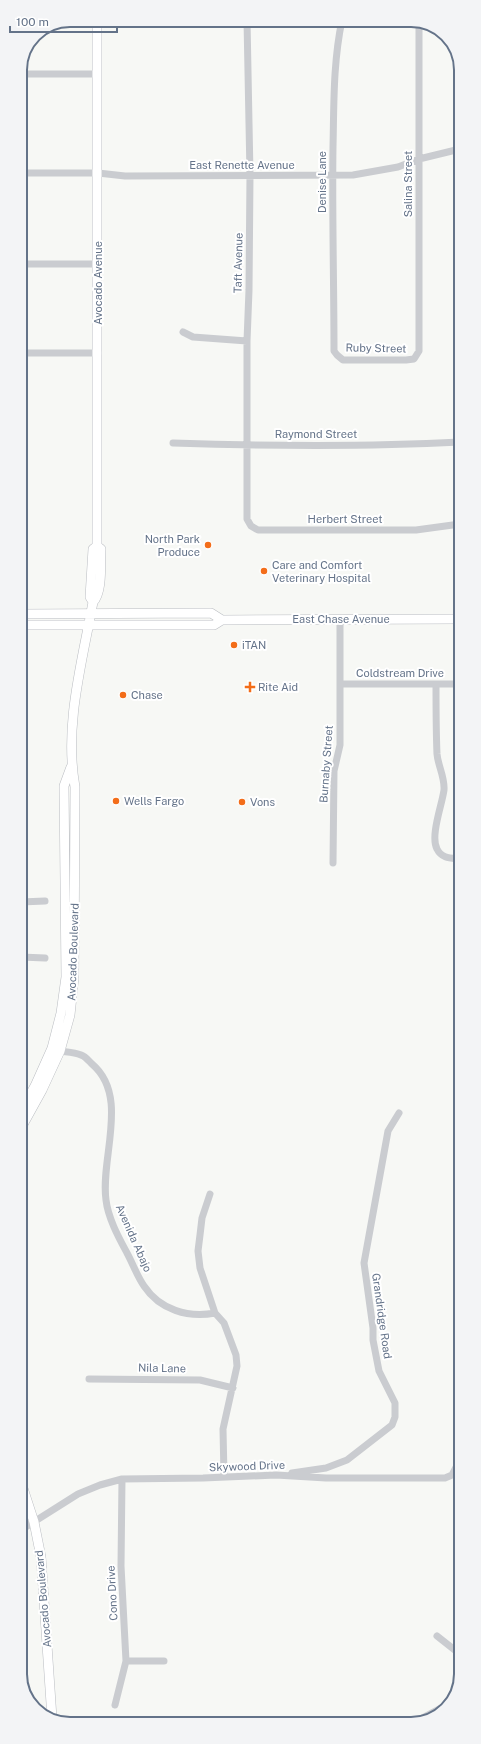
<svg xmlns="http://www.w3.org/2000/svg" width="481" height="1744" viewBox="0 0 481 1744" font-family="'Public Sans',sans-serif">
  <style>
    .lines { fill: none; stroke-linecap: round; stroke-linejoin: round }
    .major-casing { stroke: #babdc2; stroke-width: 10 }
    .minor { stroke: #caccd0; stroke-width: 7 }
    .major { stroke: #fff; stroke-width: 9 }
    .poi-dot { fill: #f36d19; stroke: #fff; stroke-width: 1.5 }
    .labels { text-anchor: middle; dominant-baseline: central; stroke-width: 4; stroke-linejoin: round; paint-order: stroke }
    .street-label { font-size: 11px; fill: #647389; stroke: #fff }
    .poi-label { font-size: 11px; fill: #647389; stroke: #fff; text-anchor: start }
    .rim { fill: none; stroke: #647389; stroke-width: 2 }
  </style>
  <rect width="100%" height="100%" fill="#f7f8f5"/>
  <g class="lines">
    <defs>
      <path id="major" d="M93 602 90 597 93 549 97 546
        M20 614 211 613 222 620
        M20 625H214L222 620 460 619
        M21 1111 35 1086 52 1048 61 1013 66 977 64 786 71 767
        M21 1128 42 1090 60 1051 70 1015 74 977 75 787C64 725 82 663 93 602 103 592 100 563 101 549L97 546V20
        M21 1482 34 1522 41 1557 52 1718"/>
    </defs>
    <use href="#major" class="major-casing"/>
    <path class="minor" d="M247 20 250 175 249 290 247 341V519L251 526 258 530H416L460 524
      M342 20C333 63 334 104 333 147 332 215 334 283 334 351L337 355 343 360H406L414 359 419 351V21
      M20 74H97
      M20 173H98L125 176 353 175 398 167 419 159 460 149
      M20 264H98
      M183 332 193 337 247 341
      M20 353H98
      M173 443C268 446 365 447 460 442
      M340 684H460
      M436 684C436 707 436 731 437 754 438 766 445 777 444 790 442 805 430 836 437 849 442 859 451 858 460 859
      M333 863 334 771 340 745V619
      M21 902 45 901
      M21 957 45 958
      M60 1051C66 1052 74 1052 81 1055 85 1056 89 1061 92 1064 130 1096 100 1158 106 1200 108 1218 119 1238 127 1253 133 1264 137 1276 144 1286 160 1310 188 1318 215 1313
      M210 1194 202 1218 200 1235 198 1251 200 1268 215 1313 224 1323 236 1355 237 1366 223 1429 224 1476
      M89 1379 200 1380 233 1388
      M292 1473 326 1468 347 1460 392 1425 395 1417V1403L379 1371 373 1340V1328L364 1263 388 1131 399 1113
      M21 1530 78 1494 100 1485 122 1479 203 1478 276 1475 326 1478H445L452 1475 461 1458
      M437 1636 456 1651 461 1661
      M126 1661H164
      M115 1705 126 1661 121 1566 122 1479
      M413 1723 452 1702"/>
    <use href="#major" class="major"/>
  </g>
  <g class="poi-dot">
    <circle cx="208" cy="545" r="4"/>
    <circle cx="264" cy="571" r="4"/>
    <circle cx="234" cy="645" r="4"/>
    <path d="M248 681h4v4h4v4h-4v4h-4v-4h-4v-4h4z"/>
    <circle cx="123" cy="695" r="4"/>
    <circle cx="116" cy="801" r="4"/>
    <circle cx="242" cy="802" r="4"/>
  </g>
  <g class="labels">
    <g class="street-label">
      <text x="242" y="165">East Renette Avenue</text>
      <text transform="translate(322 182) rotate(-90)">Denise Lane</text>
      <text transform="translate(408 184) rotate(-90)">Salina Street</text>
      <text transform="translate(238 263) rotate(-89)">Taft Avenue</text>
      <text transform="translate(98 283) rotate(-90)">Avocado Avenue</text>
      <text transform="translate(376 348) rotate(1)">Ruby Street</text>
      <text x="316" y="434">Raymond Street</text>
      <text x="345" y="519">Herbert Street</text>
      <text x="341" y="619">East Chase Avenue</text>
      <text x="400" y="673">Coldstream Drive</text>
      <text transform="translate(326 764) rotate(-86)">Burnaby Street</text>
      <text transform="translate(73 952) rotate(-88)">Avocado Boulevard</text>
      <text transform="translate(134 1238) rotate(66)">Avenida Abajo</text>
      <text transform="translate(382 1316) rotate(82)">Grandridge Road</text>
      <text transform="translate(162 1368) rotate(1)">Nila Lane</text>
      <text transform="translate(247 1466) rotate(-2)">Skywood Drive</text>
      <text transform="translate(112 1593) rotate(-93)">Cono Drive</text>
      <text transform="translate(43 1599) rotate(-95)">Avocado Boulevard</text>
    </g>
    <g class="poi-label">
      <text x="200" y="539" text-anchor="end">North Park<tspan x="200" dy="13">Produce</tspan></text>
      <text x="272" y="565">Care and Comfort<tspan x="272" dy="13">Veterinary Hospital</tspan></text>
      <text x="242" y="645">iTAN</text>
      <text x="258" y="687">Rite Aid</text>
      <text x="131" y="695">Chase</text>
      <text x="124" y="801">Wells Fargo</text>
      <text x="250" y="802">Vons</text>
    </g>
  </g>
  <path d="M0 0H481V1744H0ZM70 27H411A43 43 0 0 1 454 70V1674A43 43 0 0 1 411 1717H70A43 43 0 0 1 27 1674V70A43 43 0 0 1 70 27Z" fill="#f3f4f6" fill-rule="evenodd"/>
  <path class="rim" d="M70 27H411A43 43 0 0 1 454 70V1674A43 43 0 0 1 411 1717H70A43 43 0 0 1 27 1674V70A43 43 0 0 1 70 27Z"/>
  <path d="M10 26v6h107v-6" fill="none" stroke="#647389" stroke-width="2"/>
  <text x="16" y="26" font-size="12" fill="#647389" stroke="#ffffff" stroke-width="3" paint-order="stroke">100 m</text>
</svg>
